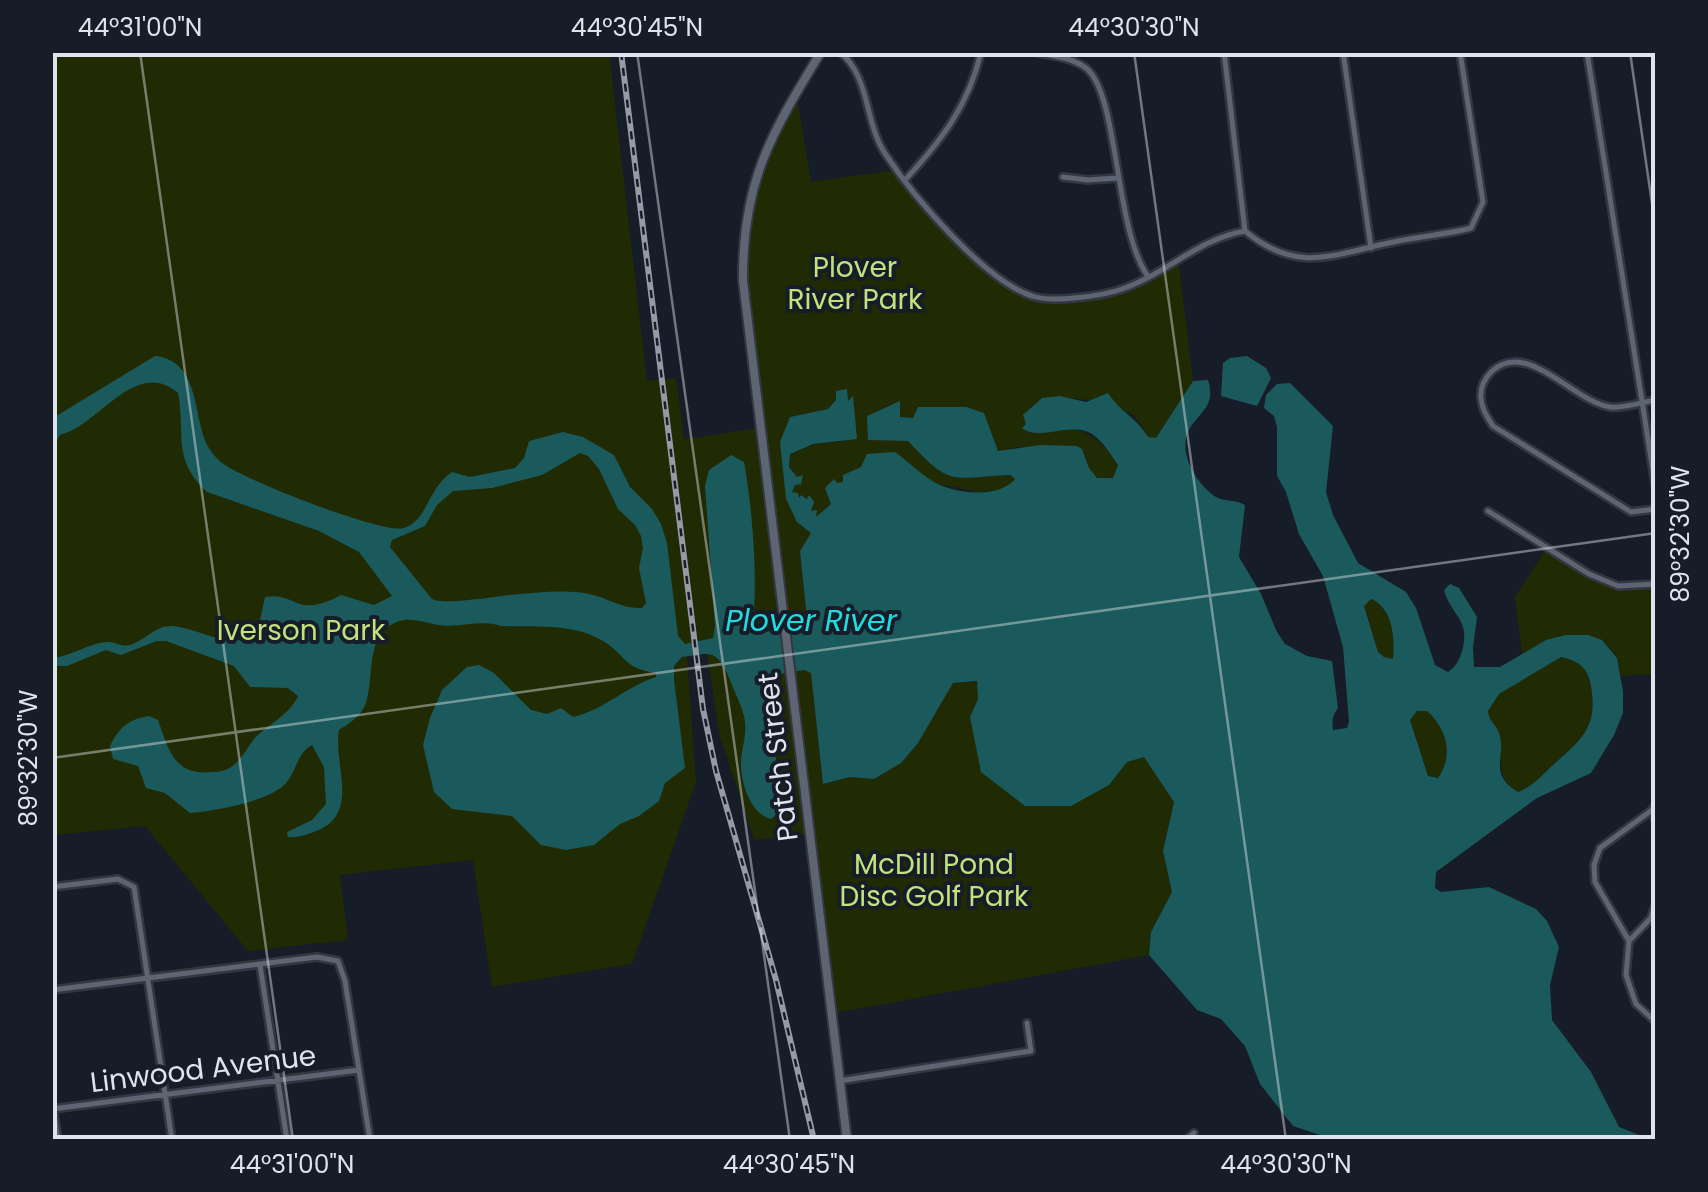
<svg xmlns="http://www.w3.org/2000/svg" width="1708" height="1192" viewBox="0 0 1708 1192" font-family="Poppins,sans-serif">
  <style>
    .green { fill: #202b03 }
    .water { fill: #1b5a5c; fill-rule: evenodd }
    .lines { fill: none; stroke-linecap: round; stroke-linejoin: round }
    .street-casing { stroke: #333740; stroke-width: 10 }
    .secondary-casing { stroke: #333740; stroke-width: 12 }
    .street { stroke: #5d6573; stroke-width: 5 }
    .secondary { stroke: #5d6573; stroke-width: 8 }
    .rail-casing { stroke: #959aa3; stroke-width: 6 }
    .rail { stroke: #161c28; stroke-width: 2.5; stroke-dasharray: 8; stroke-linecap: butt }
    .ticks { fill: none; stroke: #dfe4ec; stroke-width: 2.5; stroke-opacity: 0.45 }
    .labels { text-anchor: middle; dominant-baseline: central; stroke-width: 8; stroke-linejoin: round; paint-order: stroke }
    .park-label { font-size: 28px; fill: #c1e27c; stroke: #161c28 }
    .street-label { font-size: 28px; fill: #dfe4ec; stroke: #161c28 }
    .water-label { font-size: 30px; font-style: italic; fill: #20dce0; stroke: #161c28 }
    .neatline { fill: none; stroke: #dfe4ec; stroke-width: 4 }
    .ticks-label { font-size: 25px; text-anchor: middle; fill: #dfe4ec }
  </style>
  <rect width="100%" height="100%" fill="#161c28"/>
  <path class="green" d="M53 53H609L647 381 676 378 684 439 759 428 743 281 751 190 796 93 811 182 897 170 993 275 1034 297 1091 295 1134 284 1178 258 1193 381 1156 438H1148C1144 431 1140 422 1135 417 1114 399 1009 379 1029 433 1077 427 1090 424 1118 465L1113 478 1097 479 1089 468 1085 455 1018 447 998 451 984 413 906 420 900 417V401L875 412 868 440 908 441C951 487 950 478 1010 475L1016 478 1003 490 977 492 861 467 843 475V482L825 487 831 504 816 517 811 511 810 500 801 495 799 498 792 492 798 478 789 467 790 454 813 444 844 441 855 428 853 399 848 401 847 398 836 400 828 409 790 417 786 499 802 526 807 527 811 533 800 551 807 619 797 630 788 620 794 672 806 670 811 672 823 784 850 777 874 779 901 763 918 743 953 683 978 681V699L970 717 1109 785 1127 762 1144 757 1174 802 1163 851 1172 892 1151 932 1149 955 835 1013 813 833 754 840 719 733 707 653 687 657 696 782 632 964 492 987 473 860 340 875 348 940 248 951 145 826 53 835Z
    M1545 550 1610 587 1655 586V674L1621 676 1617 657 1602 640C1566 635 1555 635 1522 654L1515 597Z
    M1371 599C1393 608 1396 638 1393 659L1384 657 1378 652 1364 605Z
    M1560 657C1578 661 1588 667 1591 686 1598 728 1582 738 1554 764 1541 777 1535 785 1518 792 1496 778 1503 763 1499 742 1497 731 1489 723 1488 711L1499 694Z
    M1418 710 1427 711C1447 729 1454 755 1438 778L1428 776 1410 720Z"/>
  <path class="water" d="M155 356C202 361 192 420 209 448 213 455 219 461 225 465 246 480 384 535 404 528 428 520 427 489 452 472L470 477 515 468 524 458 529 441 563 432 583 437 614 455 630 487 652 509 661 524 667 543 678 636 685 644 713 638 715 626 705 486 709 470 731 455 744 462C752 505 758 579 753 621L762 632 797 630 807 619 800 551 811 533 797 522 786 499 780 442 790 417 828 409 836 400V391L847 389 848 401 853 396 857 439 813 444 790 454 789 467 797 477 803 475 801 484 795 485 792 492 798 493 799 498 801 495 807 499 809 495 814 502 811 511 817 510 816 517 831 504 825 488 834 479 837 483 843 482V475L861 467 867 454 895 452C909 462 924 478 940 485 961 494 999 498 1015 479L1010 475C949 478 951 487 908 441L868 440 867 416 900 401V417L913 418 918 407H966L984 413 998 451 1040 445 1077 446 1082 449 1089 468 1097 478H1113L1118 465C1111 455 1103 441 1092 434 1071 421 1039 442 1022 428L1026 424 1023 415 1042 398 1060 396 1086 402 1108 393C1121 413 1134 415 1148 437L1156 438 1193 381 1208 380C1216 405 1201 411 1190 428 1176 451 1196 484 1216 497 1224 502 1236 499 1245 505L1239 557 1261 594 1277 632 1285 644 1307 656 1332 661 1338 708C1332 716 1332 721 1333 730L1347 728 1349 722 1343 647 1323 576 1299 534 1286 492 1277 476V427L1274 416 1264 408 1266 395 1277 384 1290 383 1333 426 1326 492 1333 515 1358 563 1406 592 1416 608 1435 665 1448 672C1461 664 1467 642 1463 627 1460 616 1448 606 1444 590L1450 584 1459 588 1477 617 1473 648 1474 667H1500L1546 640 1565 635H1588L1602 640 1617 658 1623 691V713L1614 735 1591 773 1537 798 1436 872 1435 888 1441 892 1489 887 1536 909 1547 921 1559 947 1550 985 1552 1020 1591 1072 1619 1127 1649 1139 1335 1140 1293 1126 1260 1084 1245 1046 1221 1019 1197 1010 1149 955 1151 932 1172 892 1163 851 1174 802 1144 757 1127 762 1109 785 1071 806H1025L981 772 970 717 978 699 977 681 953 683 918 743 901 763 874 779 850 777 823 784 811 673 805 670 772 675 775 722 770 741 778 765 779 813 771 819C750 814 740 781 741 761 742 746 748 732 744 716 741 704 734 691 730 680 726 671 722 659 712 655 704 652 691 656 682 657L674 666V680L685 768 665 783 659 801 639 816 620 824 594 845 566 850 541 845 512 816 452 809 434 792 423 745 430 718 442 690 467 667 479 665 494 673 531 710 547 714 561 708 573 717C604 710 625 687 656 677V673C623 668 627 656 603 641 575 623 534 627 501 626 481 619 460 628 439 625 426 623 412 617 400 621 364 631 375 677 366 703 362 715 349 724 339 730 333 765 360 811 319 830 308 834 300 838 288 837L287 832 312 820 326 804 324 767 312 745C297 753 297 770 286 783 271 801 214 811 190 813L165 793 146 788 138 766 113 759 110 746C119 728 128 719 149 716L158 720C169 751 174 776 213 772 222 772 227 770 234 765 245 756 249 742 259 734 272 723 291 712 298 696L288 688 250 687 234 666 166 641H157L121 655 106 650 67 666H53V658C72 656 89 643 106 642 114 641 121 647 130 645 146 640 155 625 173 626 202 629 229 651 257 634L265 597C297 591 295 620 341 595L374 605 392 596 359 552 319 531 207 492C171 458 186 434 178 393 135 357 100 425 60 435L53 447V418ZM580 453 588 456 599 469 618 509 635 525 641 536 643 548 639 568 646 603 642 608C621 609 609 598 589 594 565 589 535 593 510 595 494 597 442 605 432 599L390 547 392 540 425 526 437 505 453 491 492 488 542 475ZM1371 599C1393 608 1395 638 1393 659L1384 657 1378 652 1364 606ZM1561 657C1578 661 1588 667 1591 686 1598 727 1582 739 1554 764 1541 776 1535 785 1518 792 1487 773 1507 757 1499 733 1496 724 1489 722 1488 711L1499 694ZM1417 711H1427C1447 729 1454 755 1438 778L1428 776 1410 720Z
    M1247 356 1266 368 1271 378 1257 406 1221 396 1223 363 1230 358Z"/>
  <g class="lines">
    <defs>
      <path id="street" d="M840 52C871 78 864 123 886 155 913 196 985 281 1032 296 1051 303 1103 296 1122 289 1166 274 1198 239 1245 231 1298 275 1334 254 1393 242 1419 236 1446 235 1471 228L1483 202 1460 52
        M1034 52C1052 56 1071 57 1086 68 1119 95 1114 226 1147 275
        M1224 52 1245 231
        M1343 52 1371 248
        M1587 52 1656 490
        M1063 177 1088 180 1117 178
        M905 180C941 141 969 105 981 52
        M1656 400C1642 402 1623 409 1610 407 1572 401 1528 339 1492 371 1485 378 1480 388 1481 398 1482 410 1487 416 1493 426L1631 512 1656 509
        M1488 511 1589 574 1618 586 1656 584
        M1656 803 1652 810 1600 848 1594 865 1595 882 1629 941 1626 975 1636 1004 1656 1022
        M1652 810 1656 823
        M52 887 118 879 134 887 172 1140
        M1629 941 1651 918 1656 902
        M260 965 287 1140
        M52 990 317 957 338 961 345 981 370 1140
        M839 1081 1031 1051 1027 1023
        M53 1108 58 1140
        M52 1109 359 1070
        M1186 1140 1194 1133"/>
      <path id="secondary" d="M821 52C771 134 742 182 743 281L847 1140"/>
    </defs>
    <use href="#street" class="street-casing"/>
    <use href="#secondary" class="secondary-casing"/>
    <use href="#street" class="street"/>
    <use href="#secondary" class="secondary"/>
    <defs>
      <path id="rail" d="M621 52 703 709 716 771 776 980 814 1140"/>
    </defs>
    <use href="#rail" class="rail-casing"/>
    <use href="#rail" class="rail"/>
  </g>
  <path class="ticks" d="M140 52 293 1140M637 52 790 1140M1134 52 1286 1140M1630 52 1656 231M52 758 1656 533"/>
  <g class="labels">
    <g class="park-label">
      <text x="855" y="267">Plover<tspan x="855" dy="32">River Park</tspan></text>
      <text x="301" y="630">Iverson Park</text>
      <text x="934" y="864">McDill Pond<tspan x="934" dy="32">Disc Golf Park</tspan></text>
    </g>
    <g class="street-label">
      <text transform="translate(778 757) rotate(-97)">Patch Street</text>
      <text transform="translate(203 1069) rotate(-7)">Linwood Avenue</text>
    </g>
    <g class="water-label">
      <text x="811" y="620">Plover River</text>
    </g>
  </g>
  <rect width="1708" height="1192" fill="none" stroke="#161c28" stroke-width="110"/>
  <rect x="55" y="55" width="1598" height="1082" class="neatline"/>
  <g class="ticks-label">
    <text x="140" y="36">44°31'00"N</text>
    <text x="637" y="36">44°30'45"N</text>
    <text x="1134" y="36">44°30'30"N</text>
    <text transform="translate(1680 534) rotate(-90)" y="9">89°32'30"W</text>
    <text transform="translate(28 758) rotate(-90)" y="9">89°32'30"W</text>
    <text x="292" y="1173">44°31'00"N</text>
    <text x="789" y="1173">44°30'45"N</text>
    <text x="1286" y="1173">44°30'30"N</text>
  </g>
</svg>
